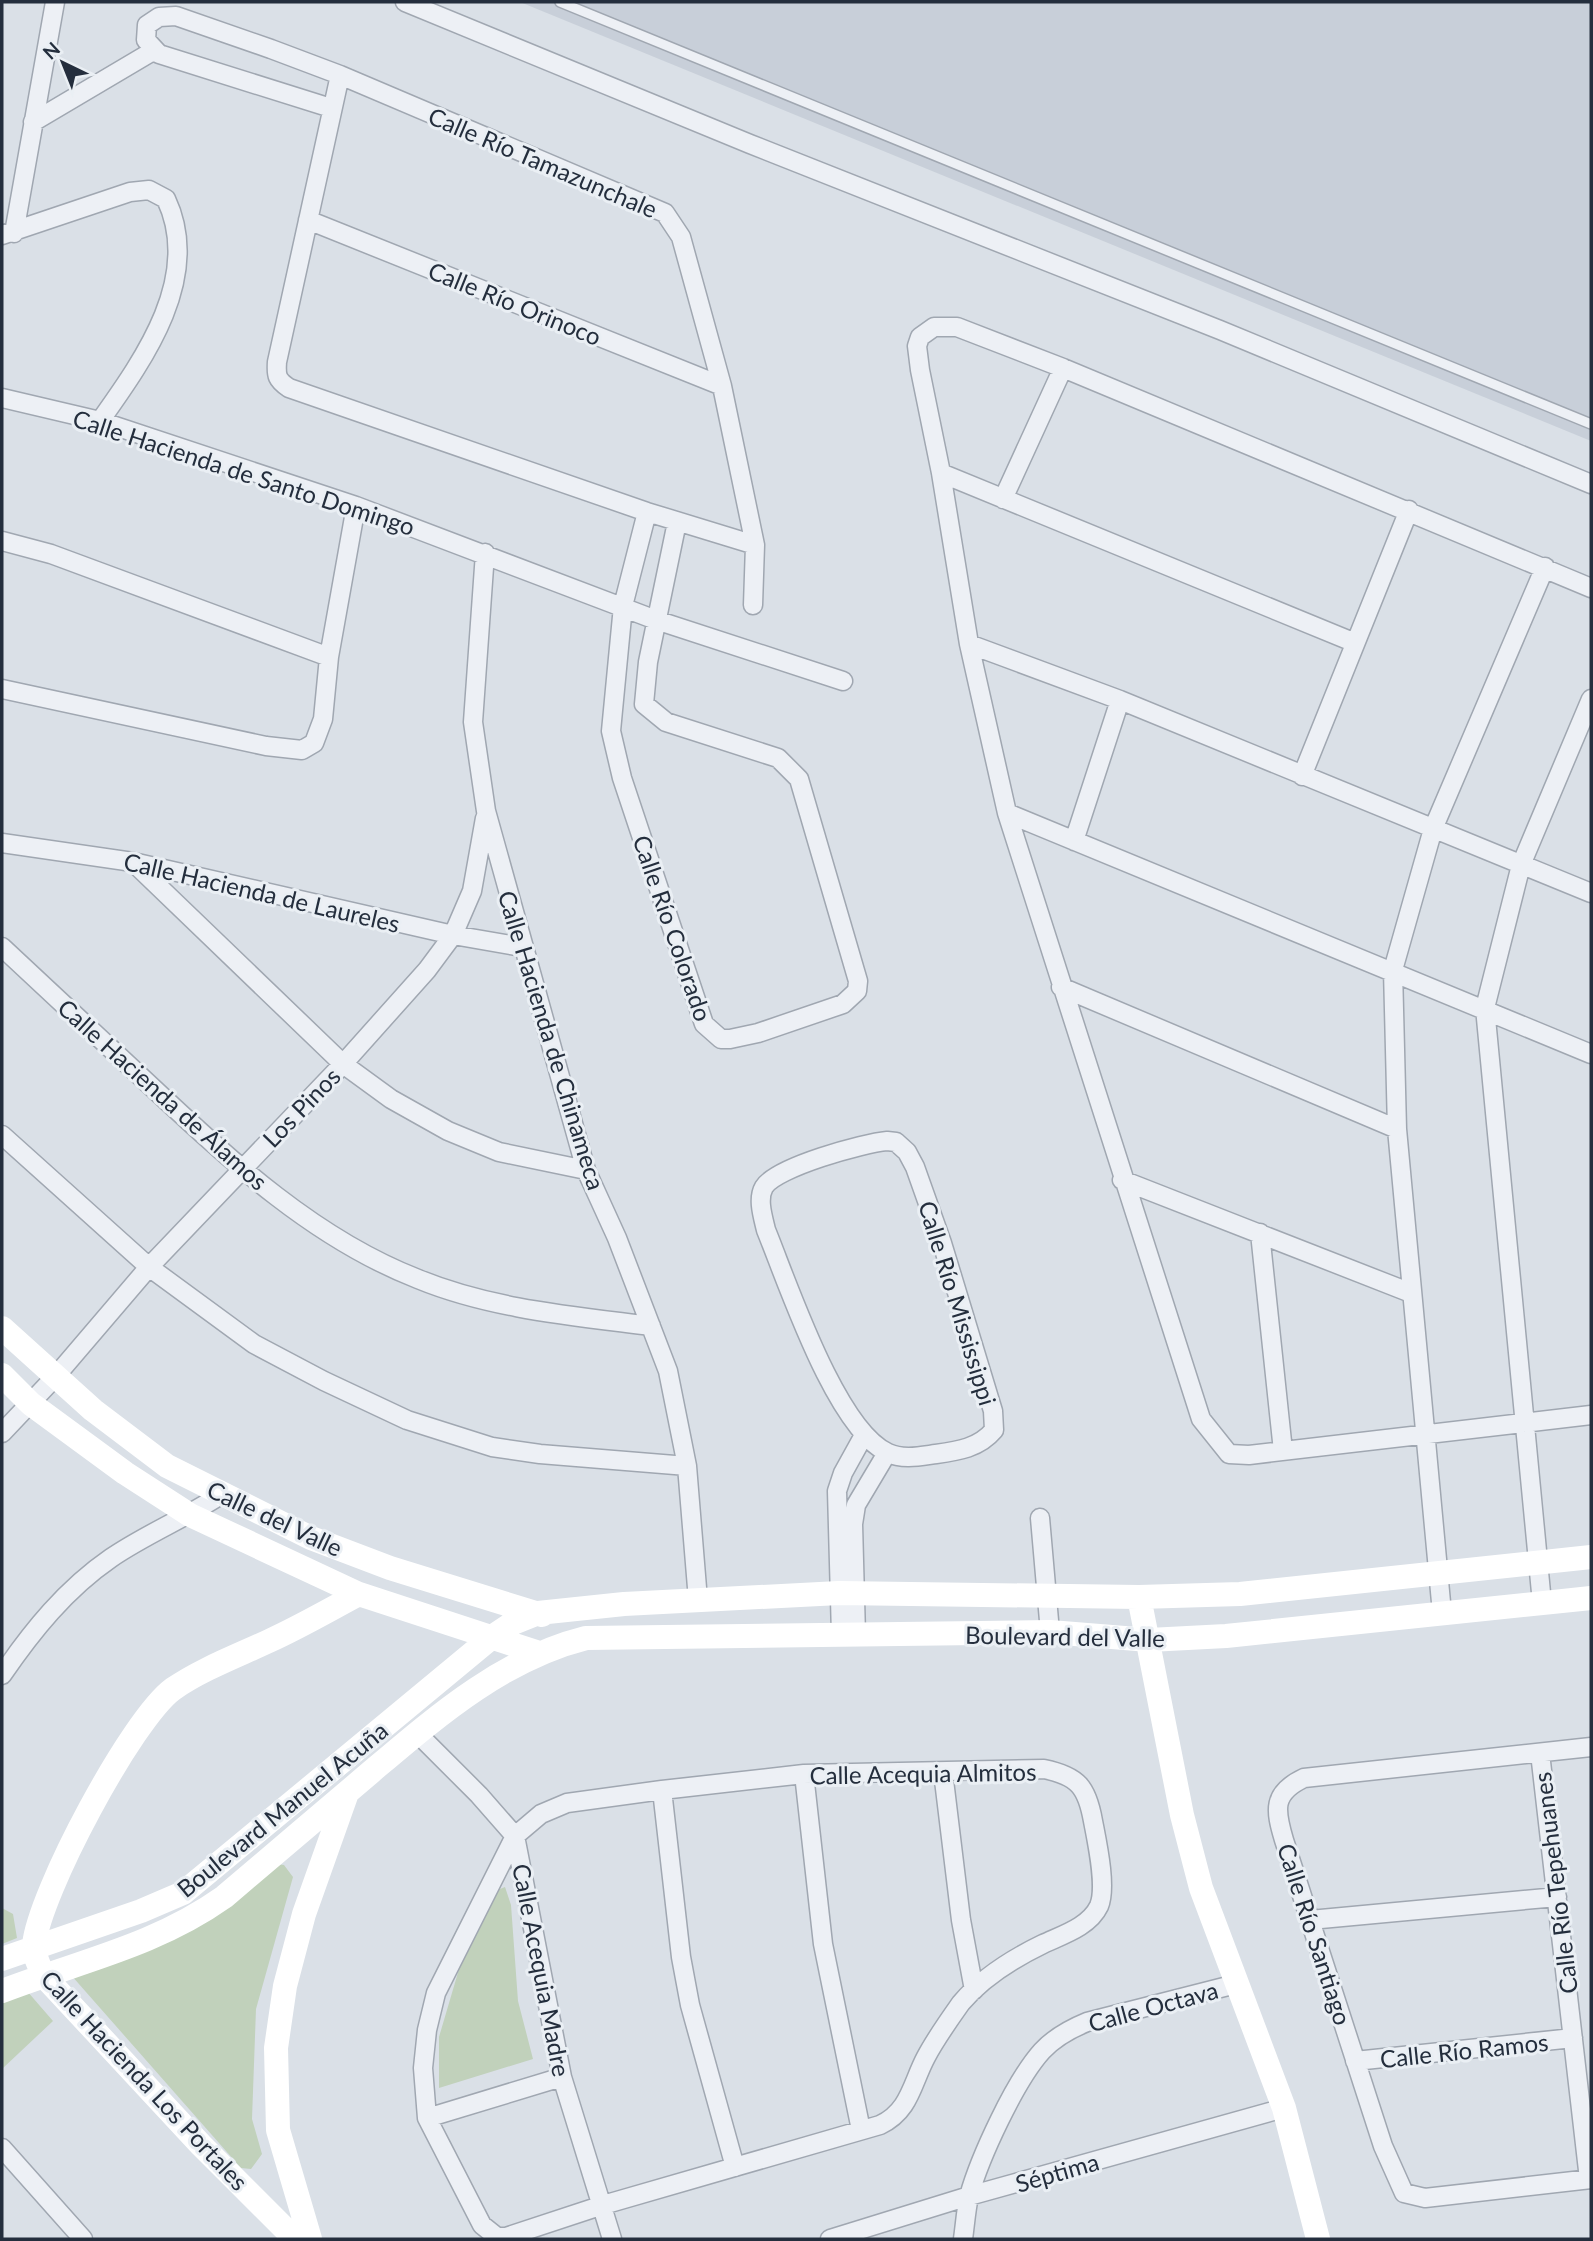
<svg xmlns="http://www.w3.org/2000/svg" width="1593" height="2241" viewBox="0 0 1593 2241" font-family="Lato,sans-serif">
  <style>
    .built { fill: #c8cfd9 }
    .green { fill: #c1d1bb }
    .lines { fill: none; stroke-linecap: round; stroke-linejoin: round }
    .lane-casing { stroke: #a0a7b1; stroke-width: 12 }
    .street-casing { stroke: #a0a7b1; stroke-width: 21 }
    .lane { stroke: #edf0f5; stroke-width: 9 }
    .street { stroke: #edf0f5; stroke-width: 18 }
    .secondary { stroke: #fff; stroke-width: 24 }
    .labels { text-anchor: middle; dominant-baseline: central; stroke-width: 6; stroke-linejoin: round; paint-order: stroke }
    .street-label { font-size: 24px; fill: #242e3d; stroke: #eaeff4 }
  </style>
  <rect width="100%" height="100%" fill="#dae0e7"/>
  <path class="built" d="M520 2H1591V441Z"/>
  <path class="green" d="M276 1864 284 1865 293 1877 256 2009 252 2119 262 2154 251 2169 241 2168 71 1975Z
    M505 1887 511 1905 518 2001 533 2059 439 2088V2037L467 1942 495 1891Z
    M2 1908 13 1914 17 1938 2 1944Z
    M27 1991 53 2021 2 2069V2001Z"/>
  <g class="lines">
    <defs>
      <path id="lane" d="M560 2 1591 424"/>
      <path id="street" d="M405 2 750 144 1220 330 1591 484
        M340 75 277 362C276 376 277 380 289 388L647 512 755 545
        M331 108 159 54 146 40 147 25 159 17 176 16 271 49 340 75 665 213 681 237 722 386 755 545 753 605
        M33 122 153 51
        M308 220 722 386
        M14 233 55 2
        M2 235 130 192 149 190 166 199C203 277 144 359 100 421
        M2 398 100 421 356 506 656 620 843 681
        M941 473 1353 642
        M1003 499 1063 368
        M647 512 623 606 611 731 622 778 704 1024 721 1039H730L758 1033 843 1004 857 991 858 981 799 779 778 758 666 722 644 704 648 662 677 522
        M2 541 51 554 329 657
        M485 553 473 722 486 811 586 1170 617 1238 668 1371 687 1466 698 1600
        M1591 588 1063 368 957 327H934L920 337 917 346 920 370 941 473 969 644 1007 813 1201 1419 1229 1454 1249 1455 1591 1415
        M969 644 1120 700 1591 893
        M2 689 266 746 302 750 314 743 323 719 329 657 356 506
        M1302 776 1409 510
        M1007 813 1591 1054
        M1074 841 1120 700
        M2 843 133 862 453 935 522 947
        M133 862 343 1064 391 1099 448 1131 499 1152 586 1170
        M2 947C52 994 103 1041 153 1088 232 1162 315 1239 418 1279 491 1309 573 1316 651 1326
        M1061 987 1397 1129
        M2 1135 149 1267 254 1344 324 1381 407 1420 492 1447 540 1454 687 1466
        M887 1141 896 1142 907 1152 915 1167 942 1243 993 1411 994 1430C979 1448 958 1451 936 1454 921 1456 903 1460 888 1453 836 1429 788 1284 766 1230 763 1217 757 1199 764 1187 776 1167 864 1143 887 1141Z
        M1122 1180 1411 1293
        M1260 1233 1283 1451
        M2 1433 55 1377 149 1267 343 1064 427 970 453 935 472 891 485 818
        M1040 1518 1050 1632
        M1542 1603 1485 1008 1521 865 1591 699
        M1442 1613 1397 1129 1393 970 1433 829 1545 567
        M841 1635 837 1491 843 1473 864 1435
        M856 1635 853 1524 856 1505 887 1453
        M2 1675C32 1631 66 1589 111 1558 146 1534 186 1518 222 1494
        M417 1733 479 1795 515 1836 562 2077 612 2239
        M1591 1747 1304 1778C1272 1793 1275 1810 1284 1840L1383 2146 1404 2193 1425 2198 1591 2179
        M1540 1753 1589 2179
        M1044 1769C1078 1776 1087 1787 1093 1821 1097 1842 1107 1887 1099 1906 1089 1927 1062 1935 1043 1944 1014 1958 982 1978 961 2003 949 2020 936 2038 926 2057 912 2083 910 2111 880 2125L603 2205 506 2237H497L482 2225 427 2118 423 2068 427 2030 436 1993 515 1836 541 1814 567 1803 662 1790 804 1774Z
        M943 1772 961 1920 974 1990
        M804 1774 823 1944 861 2130
        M662 1790 681 1957 690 2005 735 2167
        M1310 1920 1557 1897
        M1355 2061 1573 2038
        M427 2118 562 2077
        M2 2148 83 2239
        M830 2239 969 2196 1284 2108
        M963 2239C965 2225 966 2210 969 2196 980 2157 1015 2081 1042 2051 1054 2038 1070 2029 1087 2022L1236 1984"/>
    </defs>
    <use href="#lane" class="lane-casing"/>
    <use href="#street" class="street-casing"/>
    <use href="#lane" class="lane"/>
    <use href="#street" class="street"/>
    <path class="secondary" d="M2 1328 93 1410 167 1466 311 1538 390 1568 542 1615
      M2 1375 31 1404 125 1473 190 1515 359 1594 539 1653
      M1139 1597 1182 1815 1201 1888 1284 2108 1318 2239
      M2 1959 141 1911 183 1893 492 1637 513 1623 538 1613 624 1604 839 1593 1139 1597 1240 1594 1591 1557
      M2 1991C80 1961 155 1946 224 1897 273 1855 322 1814 371 1772 436 1717 502 1659 586 1638L1050 1632 1149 1640 1226 1636 1591 1598
      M295 2239 201 2145 43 1975C40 1967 33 1954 34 1945 39 1893 132 1719 173 1689 202 1669 237 1656 269 1641 300 1627 329 1610 359 1594
      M310 2239 278 2130 276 2048 285 1986 304 1914 347 1793"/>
  </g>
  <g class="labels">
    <g class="street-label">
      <text transform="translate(543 162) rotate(23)">Calle Río Tamazunchale</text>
      <text transform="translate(515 303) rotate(22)">Calle Río Orinoco</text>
      <text transform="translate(244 472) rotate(18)">Calle Hacienda de Santo Domingo</text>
      <text transform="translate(262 892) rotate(13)">Calle Hacienda de Laureles</text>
      <text transform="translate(673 928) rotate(71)">Calle Río Colorado</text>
      <text transform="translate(552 1040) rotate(73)">Calle Hacienda de Chinameca</text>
      <text transform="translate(163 1094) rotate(42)">Calle Hacienda de Álamos</text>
      <text transform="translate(301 1107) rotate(-46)">Los Pinos</text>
      <text transform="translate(958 1303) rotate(73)">Calle Río Mississippi</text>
      <text transform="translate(275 1518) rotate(25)">Calle del Valle</text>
      <text transform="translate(1065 1636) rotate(1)">Boulevard del Valle</text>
      <text transform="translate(923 1773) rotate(-1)">Calle Acequia Almitos</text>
      <text transform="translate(282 1809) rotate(-39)">Boulevard Manuel Acuña</text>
      <text transform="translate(1555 1883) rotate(-97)">Calle Río Tepehuanes</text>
      <text transform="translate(1315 1934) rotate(72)">Calle Río Santiago</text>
      <text transform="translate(542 1970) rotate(79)">Calle Acequia Madre</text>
      <text transform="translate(1153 2006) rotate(-15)">Calle Octava</text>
      <text transform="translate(1464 2050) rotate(-6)">Calle Río Ramos</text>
      <text transform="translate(145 2080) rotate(47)">Calle Hacienda Los Portales</text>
      <text transform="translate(1057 2172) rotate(-16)">Séptima</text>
    </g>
  </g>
  <rect width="1593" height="2241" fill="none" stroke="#242e3d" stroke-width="7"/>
  <g transform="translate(63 63) rotate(317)" stroke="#eaeff4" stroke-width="5" paint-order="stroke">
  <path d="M0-5L12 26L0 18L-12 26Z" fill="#242e3d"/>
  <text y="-10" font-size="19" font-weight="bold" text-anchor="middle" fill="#242e3d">N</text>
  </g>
</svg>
